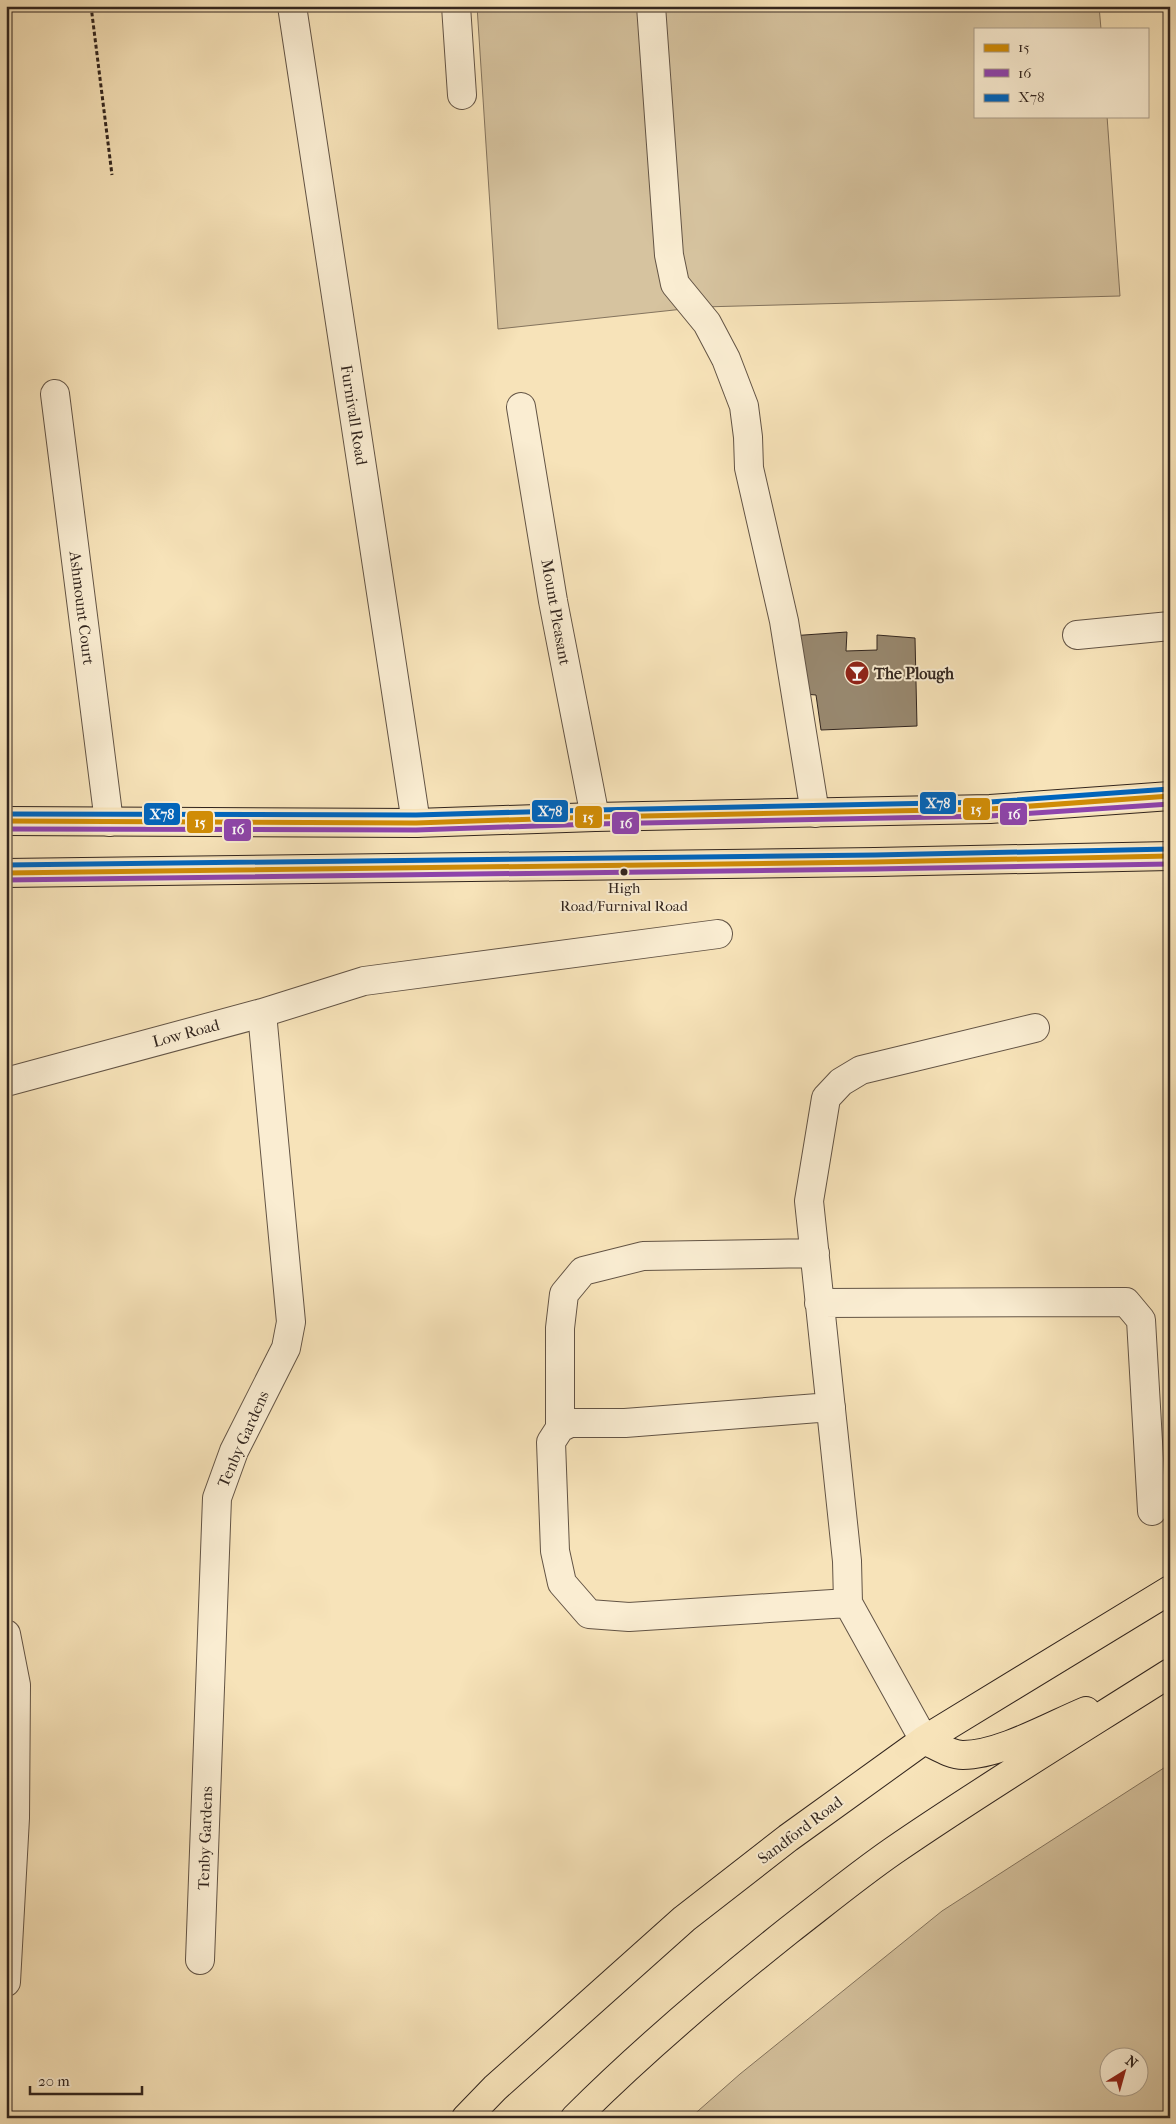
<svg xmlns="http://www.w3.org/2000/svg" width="1176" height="2124" viewBox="0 0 1176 2124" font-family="'IM FELL French Canon',serif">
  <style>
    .green { fill: #d6c39f; stroke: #84745e; fill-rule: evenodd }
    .building { fill: #98886f; stroke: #32251e }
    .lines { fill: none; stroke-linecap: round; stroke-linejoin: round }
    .minor-casing { stroke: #635445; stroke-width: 30 }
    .major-casing { stroke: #32251e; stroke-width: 30 }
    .path { stroke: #32251e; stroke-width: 3; stroke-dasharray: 4 2.5; stroke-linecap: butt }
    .minor { stroke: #faedd2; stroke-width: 28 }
    .major { stroke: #f7e3b9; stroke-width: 28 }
    .bus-1-casing { stroke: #faedd2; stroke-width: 9 }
    .bus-2-casing { stroke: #faedd2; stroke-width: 9 }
    .bus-3-casing { stroke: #faedd2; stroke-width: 9 }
    .bus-1 { stroke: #d08c06; stroke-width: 5 }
    .bus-2 { stroke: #8e44ad; stroke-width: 5 }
    .bus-3 { stroke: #0065bd; stroke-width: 5 }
    .bus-dot { fill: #32251e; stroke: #faedd2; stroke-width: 2 }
    .labels { text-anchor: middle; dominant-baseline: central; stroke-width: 4; stroke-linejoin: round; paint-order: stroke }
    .bus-label { font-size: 15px; fill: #32251e; stroke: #faedd2 }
    .street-label { font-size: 16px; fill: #32251e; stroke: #faedd2 }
    .poi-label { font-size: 16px; font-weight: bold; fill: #32251e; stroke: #faedd2; text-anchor: start }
    .line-badge { stroke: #faedd2; stroke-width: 2 }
    .badge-label { font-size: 14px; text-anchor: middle; font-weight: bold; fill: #fff }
  </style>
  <rect width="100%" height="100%" fill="#f7e3b9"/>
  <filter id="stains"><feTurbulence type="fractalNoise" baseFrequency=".004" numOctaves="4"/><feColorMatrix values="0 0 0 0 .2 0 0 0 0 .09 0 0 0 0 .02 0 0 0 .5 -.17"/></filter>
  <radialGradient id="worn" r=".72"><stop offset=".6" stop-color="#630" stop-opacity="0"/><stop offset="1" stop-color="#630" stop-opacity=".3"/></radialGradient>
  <path class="green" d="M477 6H1099L1101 29H975V116H1107L1120 296 702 307 498 329Z
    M1170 1764V2118H690L740 2074 942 1911ZM1108 2056H1138V2086H1108Z"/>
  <path class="building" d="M847 632 846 651 877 650V635L915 638 917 726 821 730 816 695 804 694 790 636Z"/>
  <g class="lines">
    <defs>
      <path id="minor" d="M292 6 416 823
        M456 6 462 95
        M651 6 669 255 675 284 707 323 726 359 744 406 748 437 749 468 784 621 815 813
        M55 394 109 822
        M521 407 553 601 595 817
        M1077 635 1170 626
        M6 1082 262 1013 364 981 718 934
        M819 1303 1126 1302 1141 1320 1152 1511
        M831 1407 625 1423H570L560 1428 551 1442 555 1551 562 1583 589 1614 629 1617 848 1603
        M560 1428V1328L564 1294 583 1271 643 1256 815 1253
        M6 1634 16 1685 15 1818 6 1982
        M924 1740 848 1603 847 1561 809 1201 826 1098 841 1082 861 1070 1035 1028
        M200 1960 217 1498 234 1451 286 1348 291 1322 262 1013"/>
      <path id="major" d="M6 821 416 823 595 817 990 809 1170 796
        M6 873 875 862 1170 856
        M924 1740C936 1745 950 1755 963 1755 1000 1755 1052 1725 1086 1711
        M466 2118 495 2088 684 1919 788 1838 924 1740 1170 1590
        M575 2118C642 2051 714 1990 788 1931 823 1904 857 1876 893 1851 983 1789 1077 1732 1170 1673"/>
    </defs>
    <use href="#minor" class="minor-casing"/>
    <use href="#major" class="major-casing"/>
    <path class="path" d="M91 6 112 175"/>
    <use href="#minor" class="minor"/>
    <use href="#major" class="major"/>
    <defs>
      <path id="bus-1" d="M6 821 416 823 595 817 990 809 1170 796
        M6 873 875 862 1170 856"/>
      <path id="bus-2" d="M6 829 416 830 595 824 990 816 1170 804
        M6 880 875 869 1170 864"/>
      <path id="bus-3" d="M6 814 416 815 595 810 990 802 1169 789
        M6 865 875 855 1170 849"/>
    </defs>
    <use href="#bus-1" class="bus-1-casing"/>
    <use href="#bus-2" class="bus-2-casing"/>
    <use href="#bus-3" class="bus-3-casing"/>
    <use href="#bus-1" class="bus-1"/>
    <use href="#bus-2" class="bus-2"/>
    <use href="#bus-3" class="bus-3"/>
  </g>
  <defs>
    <symbol id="bar-disc" viewBox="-11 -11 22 22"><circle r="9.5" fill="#8f2418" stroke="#faedd2"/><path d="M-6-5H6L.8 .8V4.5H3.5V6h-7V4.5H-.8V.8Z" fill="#fff"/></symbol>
  </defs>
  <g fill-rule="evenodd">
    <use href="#bar-disc" x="843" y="659" width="28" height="28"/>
  </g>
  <circle class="bus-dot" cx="624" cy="872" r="4.5"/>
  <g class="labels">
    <g class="bus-label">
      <text x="624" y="888">High<tspan x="624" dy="18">Road/Furnival Road</tspan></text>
    </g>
    <g class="street-label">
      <text transform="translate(354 415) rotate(81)">Furnivall Road</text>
      <text transform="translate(82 608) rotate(83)">Ashmount Court</text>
      <text transform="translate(556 612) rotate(80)">Mount Pleasant</text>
      <text transform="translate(186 1033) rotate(-15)">Low Road</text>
      <text transform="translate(243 1439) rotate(-66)">Tenby Gardens</text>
      <text transform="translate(800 1830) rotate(-37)">Sandford Road</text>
      <text transform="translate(205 1838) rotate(-88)">Tenby Gardens</text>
    </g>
    <g class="poi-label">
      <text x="874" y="673">The Plough</text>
    </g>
  </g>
  <g class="line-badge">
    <rect x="919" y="791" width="38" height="24" rx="5" fill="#0065bd"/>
    <rect x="962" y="797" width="29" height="24" rx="5" fill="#d08c06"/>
    <rect x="531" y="799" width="38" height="24" rx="5" fill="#0065bd"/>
    <rect x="143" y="802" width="38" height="24" rx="5" fill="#0065bd"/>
    <rect x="999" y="802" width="29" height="24" rx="5" fill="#8e44ad"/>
    <rect x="574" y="805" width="29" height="24" rx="5" fill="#d08c06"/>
    <rect x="186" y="810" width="28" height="24" rx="5" fill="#d08c06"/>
    <rect x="611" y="811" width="29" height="24" rx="5" fill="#8e44ad"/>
    <rect x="223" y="818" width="29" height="24" rx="5" fill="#8e44ad"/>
  </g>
  <g class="badge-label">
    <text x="938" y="808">X78</text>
    <text x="976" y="814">15</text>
    <text x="550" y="816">X78</text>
    <text x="162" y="819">X78</text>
    <text x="1014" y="819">16</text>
    <text x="588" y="822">15</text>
    <text x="200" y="827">15</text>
    <text x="626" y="828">16</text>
    <text x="238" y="834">16</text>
  </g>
  <rect width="1176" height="2124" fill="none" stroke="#f7e3b9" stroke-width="25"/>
  <rect x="8" y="8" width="1161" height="2109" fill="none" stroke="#32251e" stroke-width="2.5"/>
  <rect x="12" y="12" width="1151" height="2099" fill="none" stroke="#32251e"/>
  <rect x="974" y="28" width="175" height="90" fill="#faedd2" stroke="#aa9d8a"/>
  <rect x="984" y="44" width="25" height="8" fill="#d08c06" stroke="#aa9d8a"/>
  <text x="1018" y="52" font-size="15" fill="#32251e">15</text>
  <rect x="984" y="69" width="25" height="8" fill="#8e44ad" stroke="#aa9d8a"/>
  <text x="1018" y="78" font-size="15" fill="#32251e">16</text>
  <rect x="984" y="94" width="25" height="8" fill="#0065bd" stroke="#aa9d8a"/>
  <text x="1018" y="102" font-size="15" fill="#32251e">X78</text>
  <g transform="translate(1124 2072) rotate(37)"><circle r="24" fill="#faedd2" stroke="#aa9d8a"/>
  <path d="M0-4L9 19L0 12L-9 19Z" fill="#8f2418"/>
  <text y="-8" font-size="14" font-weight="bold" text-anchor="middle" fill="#32251e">N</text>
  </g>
  <path d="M30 2086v8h112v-8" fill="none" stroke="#32251e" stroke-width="2.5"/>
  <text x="38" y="2086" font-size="15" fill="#32251e" stroke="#faedd2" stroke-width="4" paint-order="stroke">20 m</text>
  <rect width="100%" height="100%" filter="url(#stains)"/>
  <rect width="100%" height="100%" fill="url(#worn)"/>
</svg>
